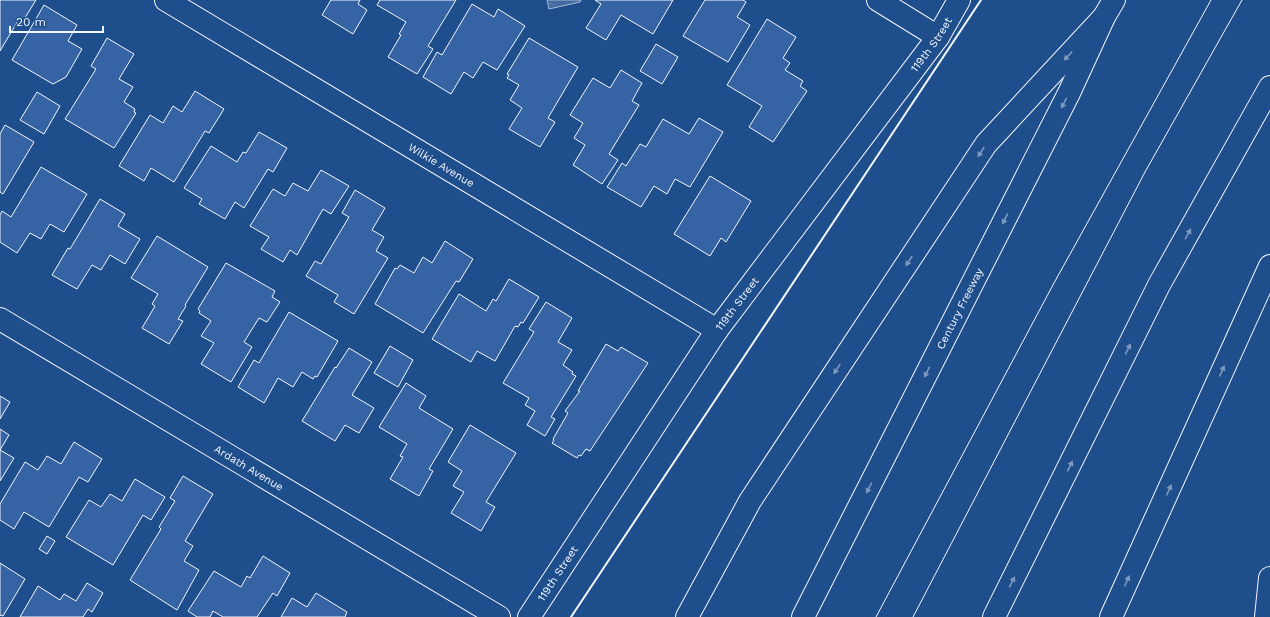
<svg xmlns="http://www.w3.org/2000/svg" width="1270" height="617" viewBox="0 0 1270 617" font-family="'Work Sans',sans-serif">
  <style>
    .water { fill: url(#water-ripples); stroke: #a8bbd7 }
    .building { fill: #3563a3; stroke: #f2f6ff }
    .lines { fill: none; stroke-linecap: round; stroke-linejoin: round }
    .minor-casing { stroke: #f2f6ff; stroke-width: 24 }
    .highway-casing { stroke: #f2f6ff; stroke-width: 24 }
    .minor { stroke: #1f4e8c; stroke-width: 22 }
    .highway { stroke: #1f4e8c; stroke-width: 22 }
    .tram { stroke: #f2f6ff; stroke-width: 1 }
    .wall { stroke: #f2f6ff; stroke-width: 2 }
    .oneway { fill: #7e9ac0 }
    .labels { text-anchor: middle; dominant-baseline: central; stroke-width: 3; stroke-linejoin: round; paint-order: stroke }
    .street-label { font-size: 11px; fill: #f2f6ff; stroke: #1f4e8c }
  </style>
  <defs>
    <pattern id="water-ripples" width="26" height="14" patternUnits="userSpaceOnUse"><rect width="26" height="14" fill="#446ba0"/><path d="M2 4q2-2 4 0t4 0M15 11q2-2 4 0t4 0" fill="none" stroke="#5f81ae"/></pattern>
  </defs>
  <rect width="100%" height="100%" fill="#1f4e8c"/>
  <path class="water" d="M547 0H581L580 2 549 9Z"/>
  <path class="building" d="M0 0H36L23 21 19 19 0 51Z
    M331 0H360L358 4 367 10 353 34 322 15Z
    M380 0H456L428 46 433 49 417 74 388 57 401 35 399 34 406 22 377 5Z
    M595 0H673L653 34 621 15 606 40 586 28 601 4Z
    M705 0H743L746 2 737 17 750 25 728 62 683 36Z
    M472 4 494 17 498 9 525 26 497 70 483 62 473 78 464 72 451 94 423 77 437 52 442 55Z
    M44 5 77 25 68 41 82 49 66 77 53 84 12 60Z
    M767 19 796 37 783 58 790 63 785 70 803 81 800 86 807 91 773 142 749 127 762 106 727 85Z
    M107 38 134 54 119 79 133 87 124 102 135 109 134 112 136 113 114 148 65 119 96 69 91 66Z
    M529 38 578 67 548 118 555 122 540 147 509 129 522 108 510 100 519 85 507 78 509 75 507 74Z
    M656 44 678 57 662 84 640 71Z
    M621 70 642 83 632 101 639 105 609 154 618 160 602 184 573 165 585 145 574 138 583 123 570 115 593 78 610 88Z
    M195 91 224 109 209 133 205 131 174 182 151 168 144 181 119 166 150 115 163 123 173 106 182 112Z
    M37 92 60 106 44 134 20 120Z
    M699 118 723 132 690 187 675 179 667 194 654 186 641 207 607 187 622 163 626 166 640 144 646 147 663 119 689 134Z
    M5 125 34 142 3 194 0 192V134Z
    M259 132 287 148 273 172 268 169 244 208 235 202 225 219 199 204 202 199 184 188 211 146 237 162 243 152 246 153Z
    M41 167 87 194 64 232 50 224 41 239 30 233 17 253 0 242V215L2 211 11 217Z
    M321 170 349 186 331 214 323 209 297 255 290 250 283 262 261 249 269 237 250 226 273 189 285 196 293 183 308 191Z
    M710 176 751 201 726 242 721 238 710 256 674 234Z
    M355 190 385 208 372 230 384 237 376 251 388 258 354 314 334 302 338 295 306 276 315 261 321 264 349 217 342 213Z
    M100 199 125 214 118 226 140 239 125 264 110 255 101 270 92 265 77 289 52 275 68 248 70 249Z
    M157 236 208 267 185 305 186 306 178 319 183 321 169 344 142 328 155 306 152 304 158 294 131 278Z
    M445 241 473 259 459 282 456 281 423 333 375 304 395 268 397 269 400 265 414 273 423 257 432 263Z
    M226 263 275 291 272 297 280 302 267 322 259 318 244 342 252 347 231 382 201 364 214 343 201 336 211 321 199 313 200 311 198 309Z
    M509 279 539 297 523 323 521 322 518 327 515 326 495 361 477 351 471 362 432 339 459 294 486 311 493 299 496 301Z
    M546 302 572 318 558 342 572 350 563 365 573 372 572 374 576 376 551 417 555 419 545 436 527 425 535 411 525 405 529 398 503 383 534 332 529 329Z
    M289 312 338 341 317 377 315 376 313 379 302 372 293 387 278 378 264 403 238 387 254 360 259 363Z
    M606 344 618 351 621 347 648 363 590 451 586 449 581 456 579 455 577 458 552 443 554 440 553 439 568 413 565 411 580 391H578Z
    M390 346 413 360 398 387 374 373Z
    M349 348 372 362 352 395 374 408 359 433 345 425 335 441 302 421 335 367 336 368Z
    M406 383 426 396 419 408 453 429 429 469 433 471 419 496 390 479 403 457 400 456 407 444 379 427Z
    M0 396 10 402 0 419Z
    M470 425 516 453 486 502 495 507 481 531 451 513 464 492 453 486 462 471 448 462Z
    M0 429 9 435 0 450 14 458 0 481Z
    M74 442 102 459 88 482 79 477 49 527 24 512 14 529 0 520V504L25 462 38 470 47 456 61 464Z
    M183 476 213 494 185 541 193 546 184 561 199 570 177 610 130 580 161 529 159 527 175 501 170 498Z
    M135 479 165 497 151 520 143 515 113 565 66 537 89 500 101 507 110 494 122 501Z
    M47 536 55 541 47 554 39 549Z
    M263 556 290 573 277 596 273 593 257 617H223L213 611 210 617H197L188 611 214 571 241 587 247 576 250 578Z
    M0 563 25 579 3 616 0 615Z
    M87 583 103 593 92 612 88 609 83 617H20L38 586 60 600 64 594 76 601Z
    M316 593 347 612 345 617H281L292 598 307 607Z"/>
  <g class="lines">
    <defs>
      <g id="minor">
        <path id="s1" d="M166 0 717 330"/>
        <path d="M878 0 938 37"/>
        <path id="s2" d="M0 319 499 617"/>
        <path id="s3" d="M529 617 717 330 938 37 959 0"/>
        <path d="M1266 617 1270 578"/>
      </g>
      <g id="highway">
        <path d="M687 617 750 501 986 144 1104 17"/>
        <path id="s4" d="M803 617 1069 93 1104 17 1114 0"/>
        <path d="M994 617 1159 285 1270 87"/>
        <path d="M1111 617 1270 266"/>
      </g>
    </defs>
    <use href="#minor" class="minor-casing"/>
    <use href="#highway" class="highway-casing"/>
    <use href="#minor" class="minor"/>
    <use href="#highway" class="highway"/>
    <path class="tram" d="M876 617 1054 283 1211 0
      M913 617 1145 172 1242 0"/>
    <path class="wall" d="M571 617 981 0"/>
  </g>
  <defs><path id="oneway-solid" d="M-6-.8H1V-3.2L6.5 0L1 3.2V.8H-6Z"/></defs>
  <g class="oneway">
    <use href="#oneway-solid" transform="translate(1068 56) rotate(133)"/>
    <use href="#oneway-solid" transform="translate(1064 103) rotate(117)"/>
    <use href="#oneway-solid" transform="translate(981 152) rotate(123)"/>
    <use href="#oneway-solid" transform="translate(1005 219) rotate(117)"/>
    <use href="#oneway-solid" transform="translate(1188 234) rotate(-61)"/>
    <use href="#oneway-solid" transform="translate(909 261) rotate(123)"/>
    <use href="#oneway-solid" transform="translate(1128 349) rotate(-64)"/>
    <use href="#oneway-solid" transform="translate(837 369) rotate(123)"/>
    <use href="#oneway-solid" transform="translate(1222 371) rotate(-66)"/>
    <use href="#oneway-solid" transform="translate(927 372) rotate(117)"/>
    <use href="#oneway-solid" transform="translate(1070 466) rotate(-64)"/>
    <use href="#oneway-solid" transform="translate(869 488) rotate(117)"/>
    <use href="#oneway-solid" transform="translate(1169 490) rotate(-66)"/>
    <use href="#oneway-solid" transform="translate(1127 581) rotate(-66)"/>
    <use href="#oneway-solid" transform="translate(1012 582) rotate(-63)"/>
  </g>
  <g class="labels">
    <g class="street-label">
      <text stroke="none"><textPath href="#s3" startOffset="700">119th Street</textPath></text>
      <text stroke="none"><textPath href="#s1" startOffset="321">Wilkie Avenue</textPath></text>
      <text stroke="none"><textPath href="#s3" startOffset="376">119th Street</textPath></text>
      <text stroke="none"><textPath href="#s4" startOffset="346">Century Freeway</textPath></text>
      <text stroke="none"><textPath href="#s2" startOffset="290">Ardath Avenue</textPath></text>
      <text stroke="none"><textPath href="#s3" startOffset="52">119th Street</textPath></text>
    </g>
  </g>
  <path d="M10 26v6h93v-6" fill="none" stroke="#f2f6ff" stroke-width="2"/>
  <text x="16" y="26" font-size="12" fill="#f2f6ff" stroke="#1f4e8c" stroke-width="3" paint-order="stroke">20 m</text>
</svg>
